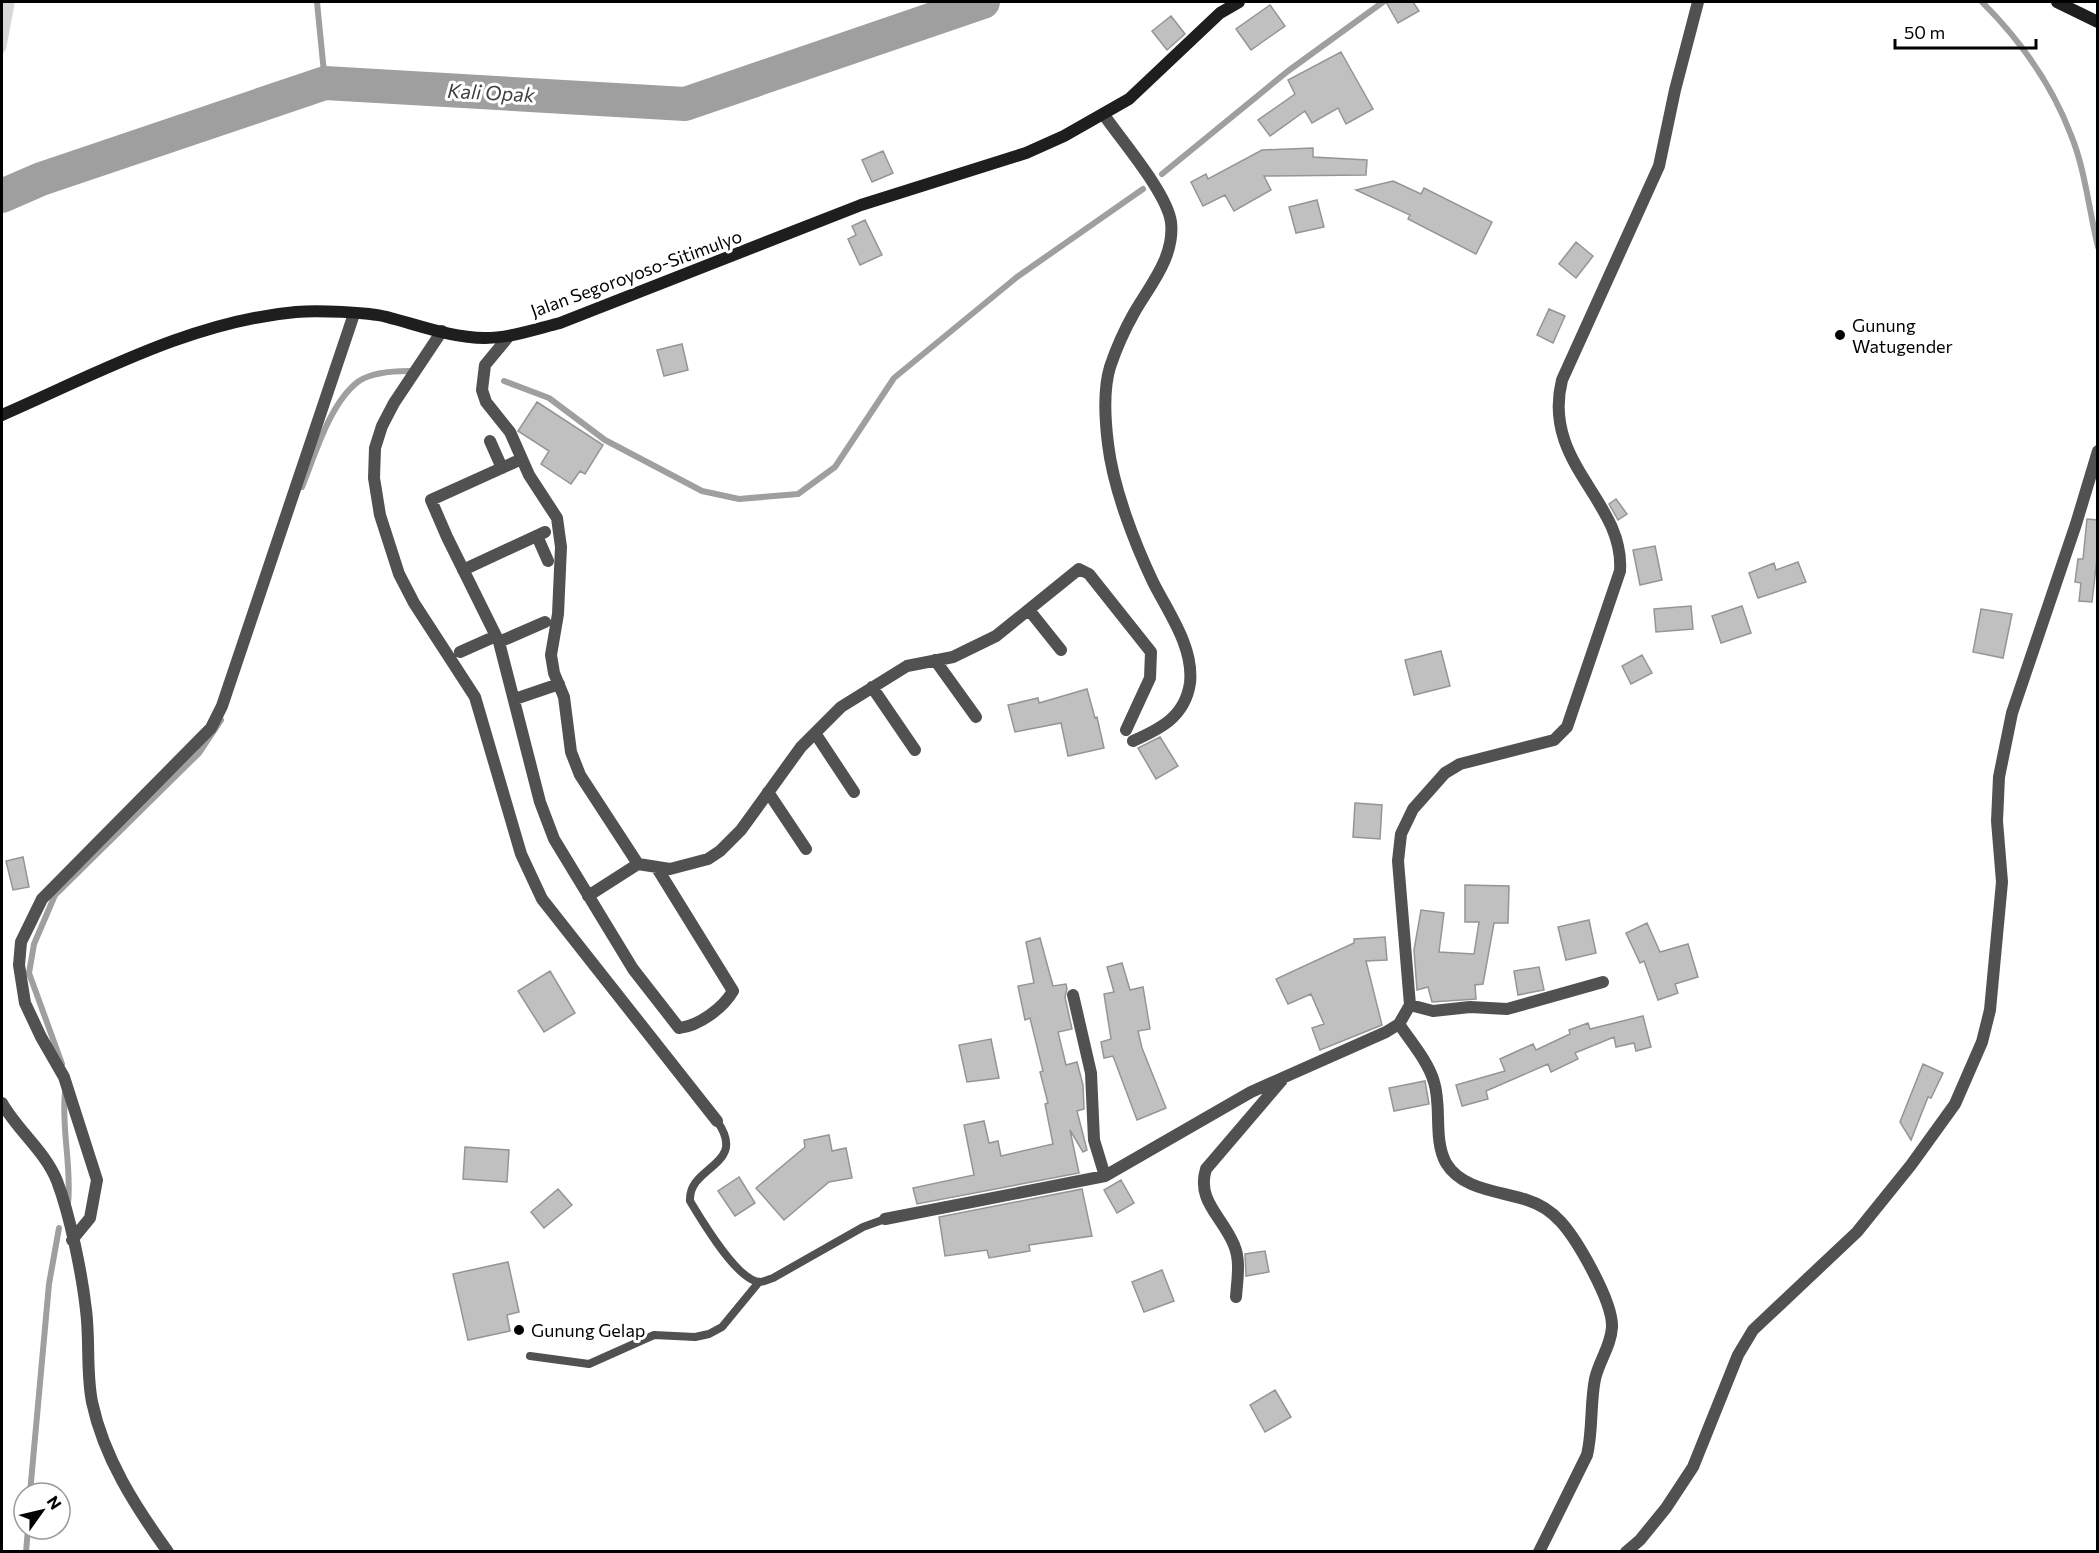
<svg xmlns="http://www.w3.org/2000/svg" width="2099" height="1553" viewBox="0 0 2099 1553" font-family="Commissioner,sans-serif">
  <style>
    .green { fill: #d8d8d8 }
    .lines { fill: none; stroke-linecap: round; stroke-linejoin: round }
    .stream { stroke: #9f9f9f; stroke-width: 6 }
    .river { stroke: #9f9f9f; stroke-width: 34 }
    .building { fill: #c0c0c0; stroke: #959595; stroke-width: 1.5 }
    .lane { stroke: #515151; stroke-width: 8 }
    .street { stroke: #515151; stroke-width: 12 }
    .secondary { stroke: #1e1e1e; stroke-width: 12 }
    .poi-dot { fill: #000; stroke: #fff; stroke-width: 2 }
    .labels { text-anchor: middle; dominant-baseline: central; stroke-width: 6; stroke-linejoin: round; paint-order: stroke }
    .street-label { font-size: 18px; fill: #000; stroke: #fff }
    .poi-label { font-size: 18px; fill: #000; stroke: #fff; text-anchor: start }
    .water-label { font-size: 20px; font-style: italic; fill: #404040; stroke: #fff }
  </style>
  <rect width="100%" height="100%" fill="#fff"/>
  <path class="green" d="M2 2H15L6 49 2 55Z"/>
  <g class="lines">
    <path class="stream" d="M317 2 325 83
      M1982 2C2019 39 2052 85 2071 135 2085 169 2089 210 2098 247
      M1162 174 1288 71 1383 2
      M504 381 549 398 605 440 702 491 739 499 798 494 835 467 894 378 1017 277 1143 189
      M302 487C315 455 330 402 359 381 373 372 394 371 409 371
      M62 1064 29 973 34 944 55 895 199 753 221 720
      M65 1092C61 1129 72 1166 68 1204
      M30 1493 49 1284 59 1228
      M26 1552 28 1529"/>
    <path class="river" d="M2 196 41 179 325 83 685 104 983 2"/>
  </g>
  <path class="building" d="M1386 2H1413L1419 11 1398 23Z
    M1270 5 1285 26 1251 50 1236 29Z
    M1171 16 1185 34 1167 50 1152 31Z
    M1341 52 1373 109 1346 124 1338 108 1312 123 1305 111 1270 136 1258 120 1295 94 1288 80Z
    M1313 148V157L1367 160 1366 175 1264 176 1271 190 1234 211 1225 195 1203 206 1191 182 1206 174 1208 179 1262 150Z
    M883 151 893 173 872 182 862 160Z
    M1393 181 1421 194 1424 188 1492 222 1476 254 1408 219 1410 215 1356 190Z
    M1317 200 1324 227 1296 233 1289 207Z
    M865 220 882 255 860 265 848 239 856 235 852 226Z
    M1576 242 1593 256 1576 278 1559 264Z
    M1549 309 1565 316 1553 343 1537 335Z
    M682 344 688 370 664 376 657 350Z
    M537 402 603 445 585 474 580 471 571 484 541 464 549 451 518 431Z
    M1616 499 1627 514 1618 520 1609 504Z
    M2087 519 2097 520V558L2092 602 2079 601 2081 583 2075 582 2078 559H2083Z
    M1655 546 1662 580 1640 585 1633 550Z
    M1798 562 1806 582 1758 598 1749 573 1774 563 1776 570Z
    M1691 606 1693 629 1656 632 1654 609Z
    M1742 606 1751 633 1721 643 1712 616Z
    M1981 609 2012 614 2003 658 1973 652Z
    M1441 651 1450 686 1414 695 1405 660Z
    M1642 655 1652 673 1631 684 1622 666Z
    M1087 689 1095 718 1097 717 1104 748 1068 756 1061 723 1015 732 1008 705 1038 698 1039 703Z
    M1160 737 1178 766 1156 779 1138 748Z
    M1355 803 1382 805 1380 839 1353 837Z
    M23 857 29 887 13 890 6 861Z
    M1465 885 1509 886 1508 923H1494L1483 984 1475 985 1476 999 1432 1002 1428 987 1417 990 1414 950 1421 910 1444 913 1439 952 1474 954 1479 922H1465Z
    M1589 920 1596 953 1566 960 1558 927Z
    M1647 923 1660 952 1688 944 1698 977 1675 984 1678 993 1658 1000 1644 961 1640 963 1626 933Z
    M1385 937 1387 960 1366 961 1382 1025 1320 1050 1312 1028 1324 1024 1311 994 1288 1004 1276 979 1354 943V939Z
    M1040 938 1053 986 1066 984 1067 989 1065 997 1072 1029 1058 1032 1066 1065 1077 1062 1083 1085 1084 1109 1077 1111 1087 1150 1083 1152 1070 1130 1079 1173 917 1204 913 1188 974 1175 964 1125 984 1121 989 1143 998 1141 1001 1156 1053 1144 1045 1104 1048 1103 1040 1072 1043 1071 1030 1018 1025 1020 1018 986 1034 983 1026 942Z
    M1122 963 1130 990 1143 987 1150 1029 1138 1031 1142 1048 1166 1108 1137 1120 1113 1056 1104 1058 1101 1042 1111 1039 1104 994 1114 992 1107 967Z
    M1539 967 1544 990 1518 995 1514 971Z
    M550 971 575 1013 544 1032 518 991Z
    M1643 1016 1651 1047 1636 1051 1634 1043 1616 1047 1614 1037 1575 1053 1578 1059 1551 1072 1548 1064 1486 1091 1488 1099 1462 1106 1456 1085 1505 1071 1500 1059 1533 1044 1536 1050 1570 1034 1569 1030 1588 1023 1590 1029Z
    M991 1039 999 1078 967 1082 959 1045Z
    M1923 1064 1943 1073 1931 1098 1928 1097 1911 1140 1900 1122Z
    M1425 1081 1429 1104 1394 1111 1389 1088Z
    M829 1135 832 1151 846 1148 852 1178 829 1182 784 1220 756 1188 805 1147 804 1140Z
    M465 1147 509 1150 507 1182 463 1179Z
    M739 1177 755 1203 735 1216 718 1191Z
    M1121 1180 1134 1203 1117 1213 1104 1190Z
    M558 1189 572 1205 544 1228 531 1212Z
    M1082 1189 1092 1236 1029 1245 1030 1251 989 1258 987 1250 945 1256 939 1217Z
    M1265 1251 1269 1272 1246 1276 1245 1254Z
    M508 1262 519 1312 507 1315 510 1331 468 1340 453 1274Z
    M1162 1270 1174 1301 1144 1312 1132 1282Z
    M1275 1390 1291 1417 1265 1432 1250 1405Z"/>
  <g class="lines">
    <path class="lane" d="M717 1121C749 1166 688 1165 690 1201 701 1219 737 1281 760 1282 763 1282 770 1279 773 1278L863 1227 885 1219
      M530 1356 589 1364 654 1335 695 1337 709 1334 722 1327 759 1282"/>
    <path class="street" d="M1104 115C1122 141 1167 193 1171 222 1175 257 1150 285 1134 313 1125 329 1116 349 1110 367 1103 390 1105 420 1108 444 1113 487 1134 542 1153 582 1168 612 1194 647 1190 683 1185 717 1160 729 1133 741
      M442 331 394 403 382 426 375 448 374 478 380 515 399 574 414 603 475 697 521 854 542 899 717 1121
      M509 336 485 365 482 390 486 402 510 432 529 475 557 518 561 547 558 614 551 655 554 673 564 697 571 752 580 775 638 864 670 869 708 859 720 851 741 830 801 747 841 707 907 666 953 657 996 636 1079 569 1089 574 1151 652 1150 678 1126 730
      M490 441 502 468
      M515 462 431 500 447 537 499 642 540 802 554 839 633 969 679 1028C699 1026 723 1008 733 991L657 868
      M537 536 548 561
      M463 570 545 532
      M1029 610 1061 650
      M499 642 545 622
      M460 652 496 636
      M935 660 976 717
      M872 687 915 750
      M515 699 559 684
      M815 733 854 792
      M768 792 806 849
      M588 896 638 864
      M1073 995 1091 1073 1094 1140 1105 1176
      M1410 1005 1433 1011 1470 1007 1507 1009 1603 982
      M1399 1024C1411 1042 1428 1061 1434 1082 1442 1107 1433 1139 1446 1163 1462 1190 1500 1191 1527 1200 1540 1204 1552 1212 1561 1222 1578 1241 1613 1302 1612 1327 1611 1346 1599 1361 1595 1379 1590 1404 1593 1430 1587 1455L1539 1552
      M2 1103C17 1130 45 1151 57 1181 70 1215 82 1274 86 1310 90 1341 86 1371 92 1402 104 1458 135 1506 168 1552
      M885 1219 1105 1176 1251 1092 1386 1032 1399 1024 1410 1005 1398 861 1401 834 1413 809 1445 773 1460 764 1554 740 1567 727 1620 571C1625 501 1541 464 1562 380L1659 166 1675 90 1698 2
      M72 1240 90 1218 97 1180 64 1077 41 1037 25 1003 19 965 21 942 42 899 211 728 222 706 354 314
      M1236 1297C1237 1281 1241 1261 1234 1245 1223 1217 1196 1201 1206 1169L1282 1080
      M1626 1552 1640 1540 1666 1508 1693 1467 1738 1355 1753 1330 1857 1232 1911 1165 1955 1104 1982 1042 1990 1010 2002 882 1997 821 1999 777 2012 713 2076 524 2098 451"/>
    <path class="secondary" d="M2057 2 2098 22
      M2 415C96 374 192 321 296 312 317 310 367 312 387 317 418 325 452 338 485 338 510 338 536 329 560 323L861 205 1026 153 1064 136 1129 99 1220 13 1239 2"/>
  </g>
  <g class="poi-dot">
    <circle cx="1840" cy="335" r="6"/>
    <circle cx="519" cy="1330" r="6"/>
  </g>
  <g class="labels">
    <g class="street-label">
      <text transform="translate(636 273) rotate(-20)">Jalan Segoroyoso-Sitimulyo</text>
    </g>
    <g class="poi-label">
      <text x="1852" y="325">Gunung<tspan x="1852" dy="21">Watugender</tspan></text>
      <text x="531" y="1330">Gunung Gelap</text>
    </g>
    <g class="water-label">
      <text transform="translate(491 92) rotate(3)">Kali Opak</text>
    </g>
  </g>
  <rect width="2099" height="1553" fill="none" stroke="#000000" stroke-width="6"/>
  <g transform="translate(42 1511) rotate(56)"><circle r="28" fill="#ffffff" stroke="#999999" stroke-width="1.5"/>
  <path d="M0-4.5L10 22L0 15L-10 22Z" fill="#000000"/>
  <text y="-9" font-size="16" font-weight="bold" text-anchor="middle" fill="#000000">N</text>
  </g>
  <path d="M1895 39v9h141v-9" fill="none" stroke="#000000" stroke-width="3"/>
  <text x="1904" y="39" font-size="18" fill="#000000" stroke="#ffffff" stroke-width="4.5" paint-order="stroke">50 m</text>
</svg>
